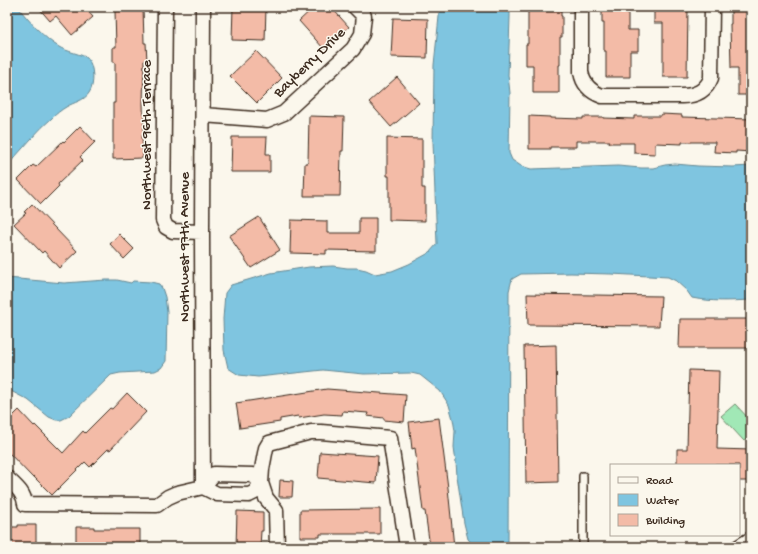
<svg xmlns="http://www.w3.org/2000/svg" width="758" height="554" viewBox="0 0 758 554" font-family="'Gochi Hand',sans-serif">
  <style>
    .green { fill: #a1e8b6; stroke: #6e896a }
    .water { fill: #7fc5e0; stroke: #648792 }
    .building { fill: #f3bba7; stroke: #3b2a1e }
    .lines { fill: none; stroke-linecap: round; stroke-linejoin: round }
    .lane-casing { stroke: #3b2a1e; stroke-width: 10 }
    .street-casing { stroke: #3b2a1e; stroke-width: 17 }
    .lane { stroke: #fbf7ec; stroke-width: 7 }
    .street { stroke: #fbf7ec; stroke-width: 14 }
    .labels { text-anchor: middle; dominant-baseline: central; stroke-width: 3; stroke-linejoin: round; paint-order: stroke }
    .street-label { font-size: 15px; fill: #3b2a1e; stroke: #fbf7ec }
  </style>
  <rect width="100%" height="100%" fill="#fbf7ec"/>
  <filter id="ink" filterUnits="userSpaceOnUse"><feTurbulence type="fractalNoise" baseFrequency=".025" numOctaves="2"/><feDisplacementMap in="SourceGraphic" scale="8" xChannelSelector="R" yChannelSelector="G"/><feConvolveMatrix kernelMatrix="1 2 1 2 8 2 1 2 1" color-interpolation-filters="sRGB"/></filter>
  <g filter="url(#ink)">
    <path class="green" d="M735 404 751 421V435L744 441 721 416Z"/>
    <path class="water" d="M7 7H18C27 19 46 40 59 47 65 51 84 55 87 58 94 65 95 85 89 93 84 101 74 102 66 107 61 110 56 114 52 118 38 130 26 145 14 158L10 163 7 169Z
      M440 7H510V17L508 75 510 93 509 153 512 160 521 166 531 169 618 166 641 168H653L665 165 675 164 698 166 733 167 751 166V300C731 301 711 302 692 298L687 291 676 281 668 277 611 274 571 273 521 274 512 279 509 291 508 547H475L468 539 464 523 457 476 456 462 454 447 455 431 453 419 449 405 440 391 420 375 411 373 364 374 323 370 258 377 239 375 228 368 224 350 223 319 225 293 231 285 271 273 309 267 333 266 347 268H357L366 270 375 274 392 271 409 264 429 253 437 244 433 142 434 65Z
      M7 278 64 283 106 280H117L131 283 133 281 151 282 159 284 162 288 165 297 167 312 166 361 161 368 155 371 120 373 111 375 69 416 61 420H56L49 417 28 400 7 389Z"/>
    <path class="building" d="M38 7H84L93 17 72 35 56 16 50 21Z
      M121 7H143L144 43H146L147 61H144L143 104 144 134H142L143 158 113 159V103H115V62H113V47H116L115 11H121Z
      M233 7H266L265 41 232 40Z
      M314 7H331L349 27 324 49 299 21Z
      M528 7H561V16H562V37H560V65H559V93H533V65H526V44H528Z
      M602 7H628V30H638V51H630V77H606V51H604V23H602Z
      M654 7H688L687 77H663V23H654Z
      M731 7H751V95H738V68H731L730 24H731Z
      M393 18 428 19 427 58 391 57Z
      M256 51 282 78 257 103 230 76Z
      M397 77 419 103 391 127 369 102Z
      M661 114 682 115V117L751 119V152L736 151V153L714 152 715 142H682V144L655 143V154L634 153V143H609L610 141H576V147H550V149H529V116L550 117V118L583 119V117H603V118L634 119V116H661Z
      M309 116 344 117 343 151H341L340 196H304L305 163H308Z
      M80 126 95 142 80 157 83 160 58 184 59 186 41 204 18 180 33 165 36 167 63 141 64 142Z
      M232 137H267L266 154H270V172H231Z
      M387 138 422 139V188H425V221L389 220V176H387Z
      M32 204 77 251 59 268 44 251 42 253 14 224 26 213 24 212Z
      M259 217 280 250 251 268 229 236Z
      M359 218H376V251L326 250V254L290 253 291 220 327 221V233H359Z
      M119 234 134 249 124 259 110 244Z
      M527 294 661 296 659 326 528 325Z
      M680 319H751V348H679Z
      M556 345 558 482 526 483 524 346Z
      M689 370 719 371 717 449 751 450V481H739V465H677V449H687Z
      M327 389 406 395 404 422 384 420V418L367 416 368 413 343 411 342 415 324 414 299 418 298 416 280 419V422L240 428 236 403Z
      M127 393 146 412 110 450 108 449 90 467 85 462 52 495 33 476 32 477 7 451V422L19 410 34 426 35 425 63 453 83 431 85 433 110 408 112 409Z
      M439 418 448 488 454 547H430L425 511H423L415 448 412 449 409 422Z
      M320 452 378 456 376 483 318 478Z
      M280 480 293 481 292 497H279Z
      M380 509V534H320V537H300V510Z
      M237 511 263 512V531H261L260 547H236Z
      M18 525H36V547H7V527H18Z
      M76 527H94V529H140V547H76Z"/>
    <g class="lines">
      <defs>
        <path id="lane" d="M583 547V476
          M732 547 751 535"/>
        <path id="street" d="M165 7 163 220 166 227 173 231 202 232
          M203 7 202 232 203 487
          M581 7V72C583 85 591 92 602 96H682C695 96 706 91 711 78L712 7
          M203 115 267 120 284 113 353 49 362 34 364 16 355 7
          M214 474 253 475 261 483 255 492 249 495 217 494 203 487Z
          M7 478C15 486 24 492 25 504L157 505 168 497 177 493 203 487
          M277 547 276 510 266 498 261 483 262 469 266 448 269 443 311 432H321L390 438 407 547"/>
      </defs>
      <use href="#lane" class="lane-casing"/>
      <use href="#street" class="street-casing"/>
      <use href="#lane" class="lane"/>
      <use href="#street" class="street"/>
    </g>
  </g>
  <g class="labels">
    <g class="street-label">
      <text transform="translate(310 63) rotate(-44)">Bayberry Drive</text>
      <text transform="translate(147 135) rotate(-90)">Northwest 96th Terrace</text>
      <text transform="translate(185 247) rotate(-90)">Northwest 97th Avenue</text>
    </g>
  </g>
  <rect width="758" height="554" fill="none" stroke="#fbf7ec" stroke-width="24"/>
  <rect x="12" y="12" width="734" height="530" fill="none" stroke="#3b2a1e" stroke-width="1.5" filter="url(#ink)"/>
  <rect x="610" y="464" width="130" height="72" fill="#fbf7ec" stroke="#aea59a"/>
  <rect x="618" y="477" width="20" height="6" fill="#fbf7ec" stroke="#aea59a"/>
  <text x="646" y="484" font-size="12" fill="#3b2a1e">Road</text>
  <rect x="618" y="494" width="20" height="12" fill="#7fc5e0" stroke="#aea59a"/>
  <text x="646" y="504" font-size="12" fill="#3b2a1e">Water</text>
  <rect x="618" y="514" width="20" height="12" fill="#f3bba7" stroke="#aea59a"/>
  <text x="646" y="524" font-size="12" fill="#3b2a1e">Building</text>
</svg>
